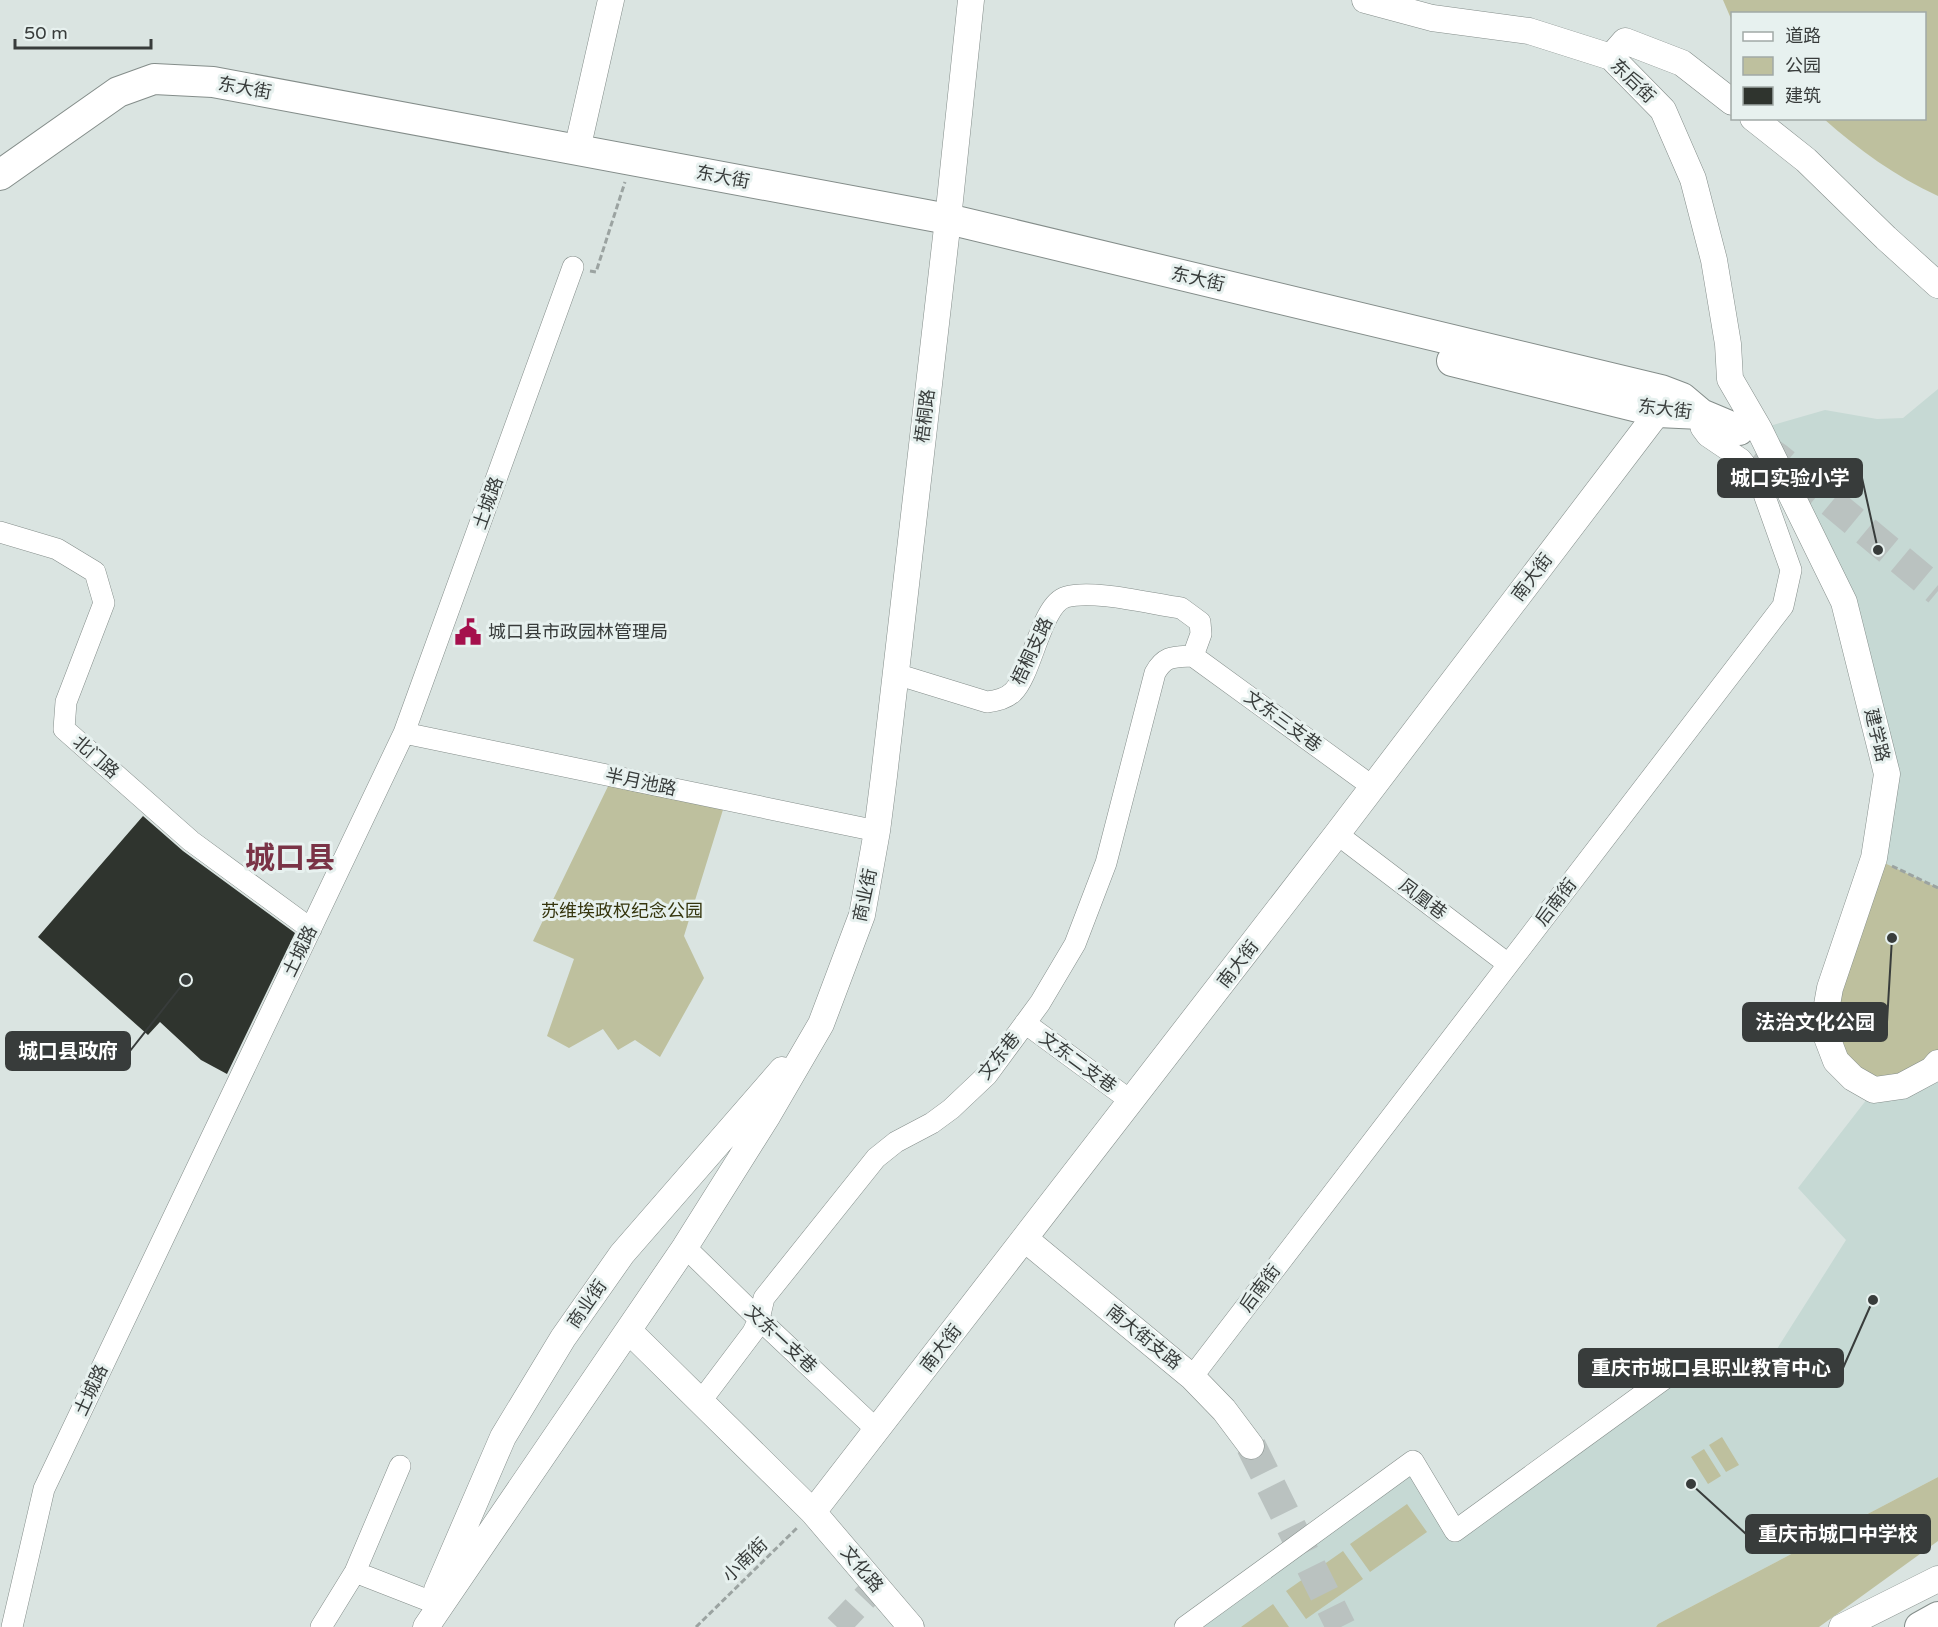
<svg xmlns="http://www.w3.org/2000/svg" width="1938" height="1627" viewBox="0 0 1938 1627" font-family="'Varela Round','Noto Sans SC',sans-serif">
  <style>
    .built { fill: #c6d9d4 }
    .green { fill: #bec09e }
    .building { fill: #2f342e }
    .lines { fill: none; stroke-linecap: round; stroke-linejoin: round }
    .tertiary-tunnel { stroke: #bac2c0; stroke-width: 26; stroke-dasharray: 26 13; stroke-linecap: butt }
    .secondary-tunnel { stroke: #bac2c0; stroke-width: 30; stroke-dasharray: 30 15; stroke-linecap: butt }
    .minor-casing { stroke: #848d8a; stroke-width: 22 }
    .tertiary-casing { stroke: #848d8a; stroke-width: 27 }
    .secondary-casing { stroke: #848d8a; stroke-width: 32 }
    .path { stroke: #9ba3a1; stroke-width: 3; stroke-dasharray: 6 3; stroke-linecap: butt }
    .minor { stroke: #fff; stroke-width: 21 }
    .tertiary { stroke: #fff; stroke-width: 26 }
    .secondary { stroke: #fff; stroke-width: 30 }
    .labels { text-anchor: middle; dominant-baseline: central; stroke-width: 6; stroke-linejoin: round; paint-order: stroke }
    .street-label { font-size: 18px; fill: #383c3b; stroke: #e7f1ef }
    .poi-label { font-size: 18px; fill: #383c3b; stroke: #e7f1ef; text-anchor: start }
    .park-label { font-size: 18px; fill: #35350d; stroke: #e7f1ef }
    .town-label { font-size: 30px; font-weight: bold; fill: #7a3346; stroke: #e7f1ef }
    .leader { fill: none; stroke: #383c3b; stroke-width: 2 }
    .callout-dot { fill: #383c3b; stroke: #e7f1ef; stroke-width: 2 }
    .callout { fill: #383c3b; stroke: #383c3b; stroke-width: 2 }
    .callout-label { font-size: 20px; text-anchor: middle; font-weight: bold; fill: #fff }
  </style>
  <rect width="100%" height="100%" fill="#dae4e1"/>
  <path class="built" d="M1938 389V888L1874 858 1887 774 1844 602 1759 429 1825 410 1877 419 1903 418Z
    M1938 1063V1477L1658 1624 1656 1627H1185L1413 1461 1455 1531 1675 1371 1770 1360 1846 1240 1798 1188 1874 1090Z"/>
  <path class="green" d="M1723 0H1938V196C1895 176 1859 150 1824 119L1924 118V14H1732V21Z
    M613 776 726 800 684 936 704 978 660 1057 635 1040 618 1050 603 1029 569 1048 547 1036 574 959 533 941Z
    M1874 858 1938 888V1063L1874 1090 1836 1061 1830 988Z
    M1722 1437 1739 1465 1726 1472 1709 1445Z
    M1704 1449 1721 1476 1708 1484 1691 1457Z
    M1938 1477V1541L1819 1627H1656L1658 1624Z
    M1407 1504 1427 1532 1370 1572 1350 1544Z
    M1343 1551 1363 1579 1306 1619 1286 1591Z
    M1273 1604 1289 1627H1241Z"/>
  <path class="building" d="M143 816 183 851 295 933 227 1074 201 1060 160 1022 148 1035 38 937Z"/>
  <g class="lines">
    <path class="tertiary-tunnel" d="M837 1627 876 1586"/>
    <path class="secondary-tunnel" d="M1761 446 1778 458 1938 591
      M1251 1446 1341 1627"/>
    <defs>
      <path id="minor" d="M0 532 57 549 95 572 104 603 66 702 64 729 191 841 311 929
        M1193 656 1373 787
        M896 674 987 702C996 701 1006 699 1013 692 1032 674 1041 604 1066 597 1093 589 1151 604 1181 608L1200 622 1201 634 1193 656
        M404 733 877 831
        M1337 834 1508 964
        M1025 1023 1131 1101
        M685 1247 759 1319 877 1430
        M1192 1377 1783 606 1791 570 1760 483 1741 459 1707 436 1701 428V414
        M701 1401 753 1332 759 1319 764 1298 876 1158 896 1142 932 1123 951 1109 987 1075 1040 1003 1075 944 1106 863 1155 673C1165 655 1174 657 1193 656
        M355 1572 432 1602
        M12 1627 44 1489 404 733 573 267
        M321 1627 355 1572 400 1466
        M1185 1627 1413 1461 1455 1531 1675 1371"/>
      <path id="tertiary" d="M1365 0 1432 18 1529 31 1611 57 1663 110 1693 179 1714 260 1728 344 1730 379 1759 429 1844 602 1887 774 1874 858 1830 988 1823 1027 1836 1061 1853 1078 1874 1090 1902 1086 1932 1070 1938 1063
        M1611 57 1625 41 1682 63 1732 102
        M1753 118 1806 160 1886 238 1938 285
        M577 150 611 0
        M1025 1239 1192 1377 1224 1410 1251 1446
        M629 1331 813 1512 911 1627
        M813 1512 1337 834 1658 412
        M437 1590 503 1437 563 1338 622 1254 782 1070
        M426 1627 685 1247 768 1115 821 1024 862 915 877 831 884 776 948 219 971 0
        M1842 1627 1938 1579"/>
      <path id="secondary" d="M0 175 118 92 154 79 213 82 948 219 1661 390 1682 398 1701 414 1739 430
        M1452 361 1658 412 1701 414
        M1920 1627 1938 1617"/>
    </defs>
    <use href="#minor" class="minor-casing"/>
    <use href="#tertiary" class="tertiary-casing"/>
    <use href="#secondary" class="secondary-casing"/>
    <path class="path" d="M590 271 596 272 625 182
      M1892 866 1938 888
      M696 1627 797 1528"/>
    <use href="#minor" class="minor"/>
    <use href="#tertiary" class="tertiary"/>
    <use href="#secondary" class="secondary"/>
  </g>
  <defs>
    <symbol id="civic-bare" viewBox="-9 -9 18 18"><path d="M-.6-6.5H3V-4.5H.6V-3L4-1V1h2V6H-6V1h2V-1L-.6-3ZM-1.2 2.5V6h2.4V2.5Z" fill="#a5104c" stroke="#e7f1ef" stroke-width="2.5" paint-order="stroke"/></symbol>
  </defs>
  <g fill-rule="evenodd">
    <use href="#civic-bare" x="449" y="613" width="38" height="38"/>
  </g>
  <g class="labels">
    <g class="street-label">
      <text transform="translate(1633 81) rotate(44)">东后街</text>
      <text transform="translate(245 88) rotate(10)">东大街</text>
      <text transform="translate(723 177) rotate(11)">东大街</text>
      <text transform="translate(1198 279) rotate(13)">东大街</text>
      <text transform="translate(1665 409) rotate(7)">东大街</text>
      <text transform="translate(925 416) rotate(-83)">梧桐路</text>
      <text transform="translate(488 503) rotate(-70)">土城路</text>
      <text transform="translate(1532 577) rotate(-53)">南大街</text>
      <text transform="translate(1032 651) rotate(-65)">梧桐支路</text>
      <text transform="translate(1283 721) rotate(36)">文东三支巷</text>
      <text transform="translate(1877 735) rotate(76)">建学路</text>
      <text transform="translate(96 757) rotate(41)">北门路</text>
      <text transform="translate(641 782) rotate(12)">半月池路</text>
      <text transform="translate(865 895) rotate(-78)">商业街</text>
      <text transform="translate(1423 899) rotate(37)">凤凰巷</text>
      <text transform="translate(1556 902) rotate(-52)">后南街</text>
      <text transform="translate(300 951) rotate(-64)">土城路</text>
      <text transform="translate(1238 964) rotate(-52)">南大街</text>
      <text transform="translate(999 1056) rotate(-51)">文东巷</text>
      <text transform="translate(1078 1062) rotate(36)">文东二支巷</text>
      <text transform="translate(1260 1288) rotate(-53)">后南街</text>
      <text transform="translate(587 1304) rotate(-55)">商业街</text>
      <text transform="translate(1144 1337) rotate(39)">南大街支路</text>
      <text transform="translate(781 1339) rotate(43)">文东一支巷</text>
      <text transform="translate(941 1348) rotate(-52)">南大街</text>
      <text transform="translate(91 1390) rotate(-65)">土城路</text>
      <text transform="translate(745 1560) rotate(-44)">小南街</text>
      <text transform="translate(862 1569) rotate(50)">文化路</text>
    </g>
    <g class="poi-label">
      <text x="488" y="632">城口县市政园林管理局</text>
    </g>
    <g class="park-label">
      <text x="622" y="911">苏维埃政权纪念公园</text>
    </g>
    <g class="town-label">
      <text x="290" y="858">城口县</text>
    </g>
  </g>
  <path class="leader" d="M1878 550L1862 478M1892 938L1887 1022M186 980L130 1051M1873 1300L1843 1368M1691 1484L1746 1534"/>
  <g class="callout-dot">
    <circle cx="1878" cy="550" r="6"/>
    <circle cx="1892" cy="938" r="6"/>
    <circle cx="186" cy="980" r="6"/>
    <circle cx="1873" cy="1300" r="6"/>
    <circle cx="1691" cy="1484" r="6"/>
  </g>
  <g class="callout">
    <rect x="1718" y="459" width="144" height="38" rx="6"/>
    <rect x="1743" y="1003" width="144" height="38" rx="6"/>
    <rect x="6" y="1032" width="124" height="38" rx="6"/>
    <rect x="1579" y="1349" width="264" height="38" rx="6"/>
    <rect x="1746" y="1515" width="184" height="38" rx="6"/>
  </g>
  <g class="callout-label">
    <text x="1790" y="485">城口实验小学</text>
    <text x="1815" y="1029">法治文化公园</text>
    <text x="68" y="1058">城口县政府</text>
    <text x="1711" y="1375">重庆市城口县职业教育中心</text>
    <text x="1838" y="1541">重庆市城口中学校</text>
  </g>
  <rect x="1731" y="12" width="195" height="108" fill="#e7f1ef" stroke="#a1a9a7" stroke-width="1.5"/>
  <rect x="1743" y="32" width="30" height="9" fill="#ffffff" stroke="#a1a9a7" stroke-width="1.5"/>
  <text x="1785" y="42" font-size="18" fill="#383c3b">道路</text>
  <rect x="1743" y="57" width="30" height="18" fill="#bec09e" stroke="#a1a9a7" stroke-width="1.5"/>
  <text x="1785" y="72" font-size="18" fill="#383c3b">公园</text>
  <rect x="1743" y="87" width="30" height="18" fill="#2f342e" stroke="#a1a9a7" stroke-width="1.5"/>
  <text x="1785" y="102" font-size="18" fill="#383c3b">建筑</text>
  <path d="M15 39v9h136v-9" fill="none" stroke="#383c3b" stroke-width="3"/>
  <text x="24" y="39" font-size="18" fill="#383c3b" stroke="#e7f1ef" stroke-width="4.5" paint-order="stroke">50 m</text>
</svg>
